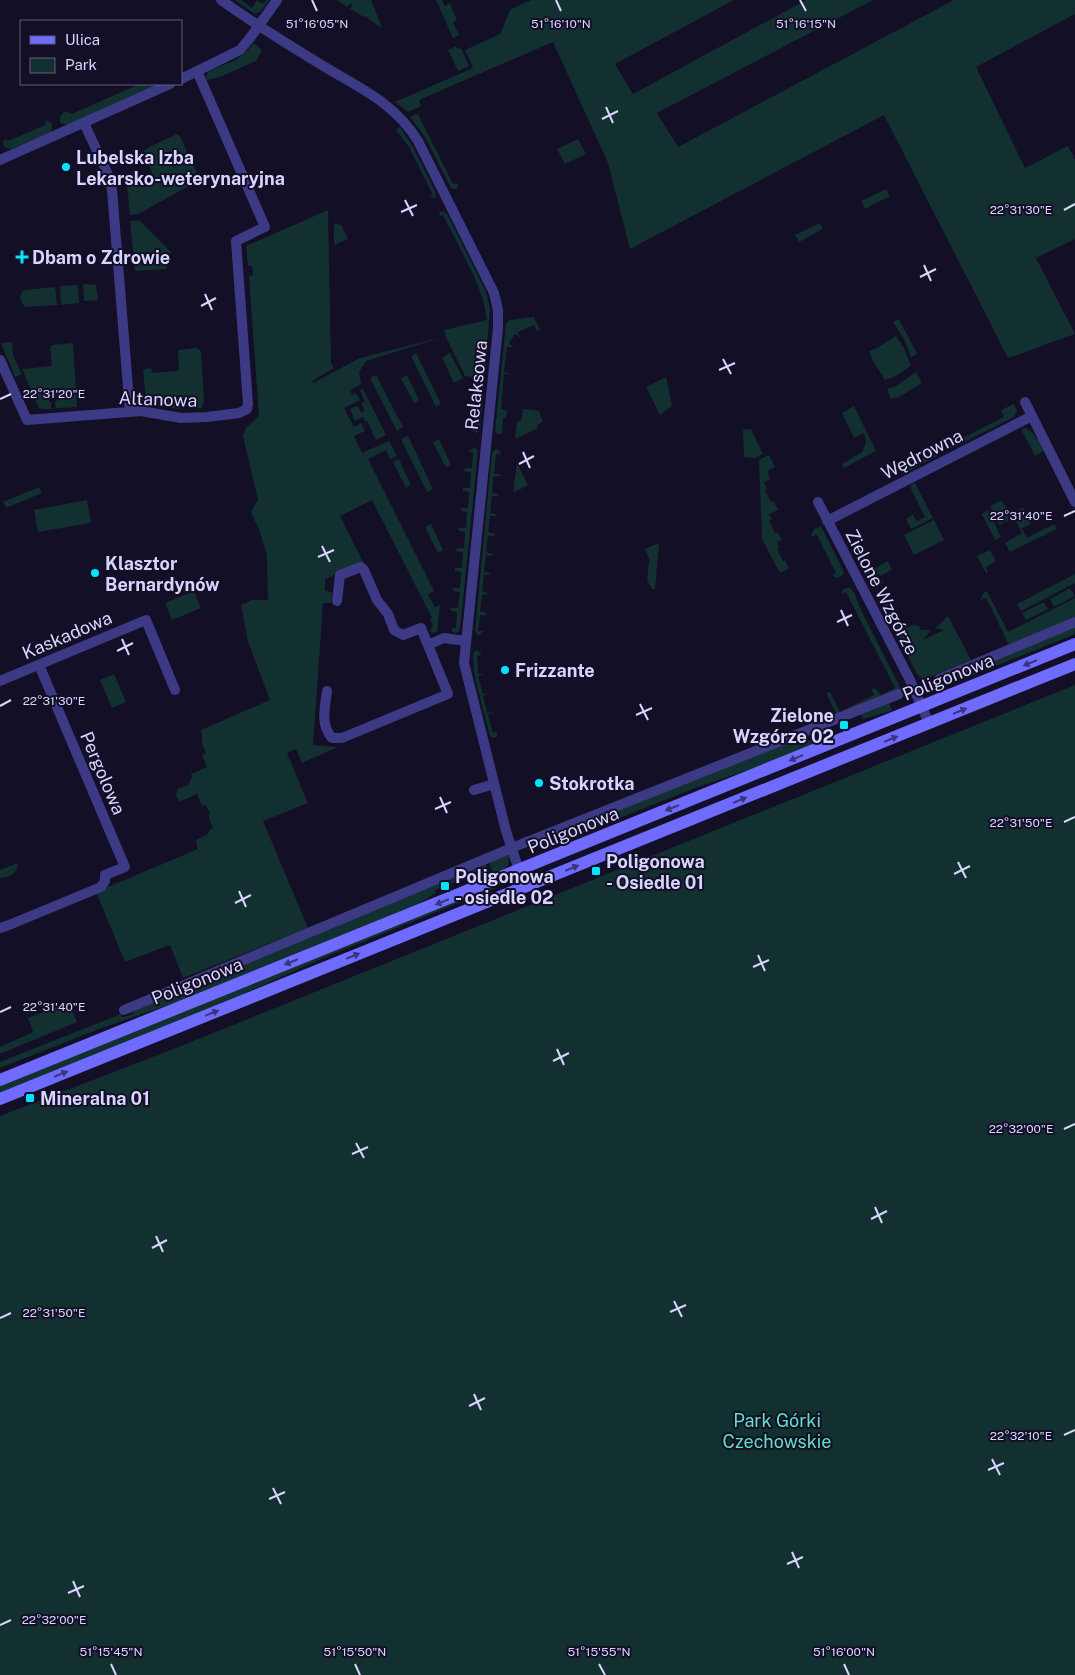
<svg xmlns="http://www.w3.org/2000/svg" width="1075" height="1675" viewBox="0 0 1075 1675" font-family="'Public Sans',sans-serif">
  <style>
    .green { fill: #12302f }
    .lines { fill: none; stroke-linecap: round; stroke-linejoin: round }
    .minor { stroke: #3d3a85; stroke-width: 10 }
    .secondary { stroke: #6f6bff; stroke-width: 12 }
    .oneway { fill: #38347d }
    .ticks { fill: none; stroke: #d9d4ff; stroke-width: 2 }
    .poi-dot { fill: #00e5ff; stroke: #130f26; stroke-width: 2 }
    .labels { text-anchor: middle; dominant-baseline: central; stroke-width: 4; stroke-linejoin: round; paint-order: stroke }
    .poi-label { font-size: 18px; font-weight: bold; fill: #d9d4ff; stroke: #130f26; text-anchor: start }
    .street-label { font-size: 18px; fill: #d9d4ff; stroke: #130f26 }
    .park-label { font-size: 18px; fill: #5fe0c0; stroke: #130f26 }
    .ticks-label { font-size: 12px; text-anchor: middle; fill: #d9d4ff; stroke: #130f26; stroke-width: 4; stroke-linejoin: round; paint-order: stroke }
  </style>
  <rect width="100%" height="100%" fill="#130f26"/>
  <path class="green" d="M235 0H241L252 8 257 0 263 4 266 0H269L260 12 255 14Z
    M337 0H371L382 27H380L365 16 364 17 350 9 353 5 350 3 347 7Z
    M436 0H442L445 6 450 3 457 20 453 22 459 35 453 38Z
    M531 0H734L615 64 633 94 806 0H873L657 113 678 147 954 0H1075V14L976 67 1025 168 1068 146 1075 160V239L1036 258 1075 334 1008 358 884 115 630 249 608 163 553 42 419 100 421 106 408 112 395 102 473 68 465 50 500 34 510 10Z
    M254 43 262 50 256 61 220 77 207 80 206 76 209 71 236 60 246 52Z
    M456 46 458 49 461 48 469 66 458 71 448 50Z
    M136 84H154L153 86 68 125 60 123V117L65 111 72 114 135 86Z
    M418 114 453 184 457 183 458 186 456 189 451 188 425 137 410 117Z
    M46 120 52 124 51 132 11 149 4 147 3 142 4 139 8 141 45 125Z
    M400 127 413 147 436 193 435 198 429 197 433 195 409 147 396 130Z
    M177 134 180 136 200 180 138 214 130 215 126 175 133 172 137 180 152 173 144 151 149 147Z
    M578 139 586 154 565 164 557 149Z
    M886 189 890 196 865 209 861 201Z
    M328 210 331 363 334 368 312 381 313 383 360 358 443 337 366 361 359 372 361 384 350 390 352 395 356 393 360 400 344 408 354 427 361 423 365 431 354 436 362 453 389 441 397 456 390 459 386 450 368 459 434 591 428 595 435 607 440 605 437 632 432 633 430 631 433 625 430 619 432 618 372 500 340 516 363 562 325 579V591L332 592 331 603H323L313 745 338 747 302 763 296 749 287 753 308 803 263 821 308 928 183 978 170 945 125 962 96 892 198 849 196 843 197 839 207 835 210 829 213 828 208 815 210 814 206 805 202 806 197 794 179 802 176 795 178 789 188 785 192 777 191 774 207 767 202 755 206 753 202 744V734L201 730 270 700 248 642 241 605 252 600H268L267 555 260 532 251 512 258 500 243 436 245 429 259 416 249 276 253 275 252 266H248L246 246Z
    M444 211 447 214 486 292 490 309 480 430 477 433 472 431V428H476L477 412 470 411 471 408 478 409 480 386 473 385 474 377 465 376 446 337 444 330 487 320C484 287 458 246 443 215L439 217 440 212Z
    M139 220 171 252 166 269 135 271 130 221Z
    M334 223 341 225 348 239 334 245Z
    M820 223 823 229 799 242 795 235Z
    M83 284 96 285 98 298 97 300 84 301Z
    M78 285 79 303 61 305 60 286Z
    M55 287 57 305 25 307C20 302 18 295 24 290Z
    M534 317 540 330 537 331 534 325 518 332 520 337 515 334 509 343 513 347H507L504 372 511 374H504L501 409 506 410 507 412 506 418H503L502 433 498 435 495 431 506 324 510 320Z
    M899 319 917 354 911 357 905 341 893 322Z
    M896 336 904 348 911 366 894 377 885 380 873 361 869 351 877 348Z
    M12 342 13 355 22 374 15 377 1 343Z
    M73 343 77 407 56 408 55 402 57 401V395L49 396V402H51V409H42L39 408 22 369 52 366 50 347 52 345Z
    M197 348 201 351 204 401 202 408 194 409 193 402H183L184 405 180 406V409L148 405 146 402 143 370 151 368 152 373 179 371 178 350Z
    M417 353V355L441 404 436 407 411 356Z
    M450 353 463 378 454 383 442 358Z
    M916 372 922 383 899 397 891 399 887 389 896 386Z
    M376 375 403 427 397 431 370 378Z
    M407 375 419 400 414 403 401 378Z
    M666 377 672 406 660 415 646 387Z
    M363 389 386 435 376 440 367 421H365L363 417 355 421 350 409 358 406 361 413 365 411 361 404 365 402 360 390Z
    M1014 404 1017 410 1014 417 950 449 947 446 1004 417 1001 410Z
    M854 406 876 451 844 468 842 464 862 452 866 442 864 433 854 438 842 413Z
    M523 409 539 411 543 422 537 425 538 428 515 439 517 421H521Z
    M1026 428 1032 432 1037 439 1039 438 1045 450 1035 456 1021 429Z
    M751 429 763 454 755 458 744 457 743 430Z
    M408 436 433 489 427 492 401 439Z
    M439 439 451 465 446 468 433 442Z
    M472 448H476L478 451 460 630 458 632 455 633 452 631V628H456L457 612 451 611V608H458L460 592 453 591V588H460L461 572 455 571V568H462L463 552 456 551 457 548H464L465 532 459 531V528H466L467 512 461 511V508H468L469 492 462 491 463 488H470L471 472 464 471 465 468H472L473 452H469Z
    M496 449 499 450 501 454H496L494 474H500L501 476 493 477 492 493 498 494 499 496H492L490 513 497 514 496 516H490L488 532 495 534 494 536H488L486 552 493 554 492 556 486 555 484 572 490 573 491 574 484 575 482 591 489 594 482 595 480 611 487 613 486 615H480L478 631H483L481 634 478 636 475 631 492 453Z
    M931 449H934L937 452V456L907 472 903 465 906 462 908 466 933 453Z
    M769 455 775 467 767 471 770 479 764 482 767 488 765 490 771 502 774 501 778 510 769 514 772 519 769 521 775 533 778 532 782 540 777 542 779 548 777 549 783 561 785 560 789 568 780 573 762 539 759 460Z
    M399 459 411 485 406 488 393 462Z
    M517 463 528 485 513 493Z
    M915 483 933 518 911 529 906 519 913 515 917 521 925 517 911 489V485Z
    M39 487 42 493 6 508 3 502Z
    M87 500 91 523 38 532 34 510Z
    M1002 500 1012 519 999 525 990 506Z
    M1023 507 1031 524 1022 528 1027 538 1054 524 1057 529 1010 552 1005 543 1022 533 1012 513Z
    M988 510 1001 537 995 540 982 514Z
    M934 520 944 540 914 555 904 535Z
    M431 524 443 550 438 553 425 527Z
    M821 526 844 572 843 575 837 578 832 575 836 573 817 535 810 537 814 529Z
    M659 543 655 589H652L647 580 649 562 650 561 645 549Z
    M990 550 996 561 986 567 988 572 986 573 977 556Z
    M888 561 892 570 880 576 878 574 874 576 877 583 883 581 884 582 877 586H871L865 574Z
    M1075 574V583L1021 611 1017 604Z
    M849 587 854 592 861 610 901 689 837 715 826 693 830 692 840 712 874 695 871 688 876 689 881 695 895 688 846 592 842 594V590Z
    M1070 588 1075 596 1054 607 1050 599Z
    M194 591 201 608 172 620 165 603Z
    M985 591 988 593 1008 632 1075 598V617L1009 645 986 598 980 600Z
    M889 602 902 629 915 624 916 626 918 625 921 630H931L923 640 944 630 935 628 948 616 971 660 925 679H921L916 672 883 606 884 604Z
    M1044 602 1048 609 1026 620 1022 613Z
    M1075 627V634L946 686 944 680Z
    M476 650 480 652 481 655 477 656 478 674H485L478 676 483 694 490 693 483 696 487 713 495 712 488 715 493 733 497 732V736L494 738 490 736 475 678 473 657V653Z
    M114 674 126 702 112 708 100 680Z
    M1075 685V1675H0V1116L181 1046Z
    M889 703 892 710 891 711 863 719 861 715Z
    M830 735 821 741 780 759 695 788 542 849 540 843 541 841 789 742 795 744Z
    M505 855 509 856 508 866 498 873 497 871 493 872 489 863 490 861Z
    M15 864H18C16 875 10 877 0 878V870Z
    M486 864 489 872 488 873 450 884 449 882 439 886V888L434 891 436 893 416 905 177 1002 99 1029 0 1068V1062L121 1014 122 1017 131 1015 136 1008 228 971V976C234 976 236 972 238 967Z
    M494 886 495 888 328 956 239 996 0 1093V1086Z
    M68 1002 77 1022 0 1054V1047L33 1032 28 1018Z"/>
  <g class="lines">
    <path class="minor" d="M221 0C253 23 287 44 320 64 359 88 393 101 418 141L494 293 498 310V328L464 663 506 831 519 870 527 886
      M181 79 240 50 250 38 277 0
      M84 123 110 179 112 190 130 412
      M0 160 170 84
      M0 360 27 420 141 411 181 418 207 417 239 413 247 409 248 404 236 241 265 227 197 71
      M1025 402 1075 502
      M818 502 910 680 929 723
      M827 521 1032 416
      M428 645 444 638 465 641
      M939 679 1075 622
      M0 681 146 620 175 690
      M327 691C325 708 320 724 332 738H342L448 694 421 628 403 635 394 630 388 614 377 600 364 570 361 567 340 575 337 601
      M474 790 494 784
      M0 928 9 925 101 887 105 881V875L125 867 39 665
      M124 1010 519 845 899 694"/>
    <path class="secondary" d="M0 1080 1075 644
      M0 1099 1075 664"/>
  </g>
  <defs><path id="oneway-solid" d="M-6-.8H1V-3.2L6.5 0L1 3.2V.8H-6Z" transform="scale(1.25)"/></defs>
  <g class="oneway">
    <use href="#oneway-solid" transform="translate(1030 663) rotate(158)"/>
    <use href="#oneway-solid" transform="translate(960 711) rotate(-22)"/>
    <use href="#oneway-solid" transform="translate(891 739) rotate(-22)"/>
    <use href="#oneway-solid" transform="translate(796 758) rotate(158)"/>
    <use href="#oneway-solid" transform="translate(740 800) rotate(-22)"/>
    <use href="#oneway-solid" transform="translate(672 808) rotate(158)"/>
    <use href="#oneway-solid" transform="translate(572 868) rotate(-22)"/>
    <use href="#oneway-solid" transform="translate(442 902) rotate(158)"/>
    <use href="#oneway-solid" transform="translate(353 956) rotate(-22)"/>
    <use href="#oneway-solid" transform="translate(291 962) rotate(158)"/>
    <use href="#oneway-solid" transform="translate(212 1013) rotate(-22)"/>
    <use href="#oneway-solid" transform="translate(61 1074) rotate(-22)"/>
  </g>
  <path class="ticks" d="M312 0 317 11M556 0 561 11M800 0 806 11M606 107 613 123M602 119 618 111M405 200 413 216M1064 210 1075 204M401 212 417 205M924 265 931 281M920 277 936 269M205 294 212 310M201 306 216 298M723 359 731 374M719 370 735 363M0 399 11 394M523 452 530 468M519 464 534 456M1064 516 1075 511M322 546 330 562M318 557 334 550M841 610 848 626M837 622 852 615M122 639 129 655M117 651 133 643M640 704 648 720M0 706 11 700M636 715 652 708M440 797 447 813M435 809 451 802M1064 822 1075 817M958 862 966 878M954 874 970 866M239 891 246 907M235 903 251 895M758 955 765 971M753 967 769 960M0 1012 11 1007M557 1049 564 1065M553 1061 569 1053M1064 1129 1075 1124M356 1143 364 1158M352 1154 368 1147M875 1207 882 1223M871 1219 887 1211M156 1236 163 1252M152 1248 167 1240M674 1301 682 1317M670 1312 686 1305M0 1318 11 1313M474 1394 481 1410M469 1406 485 1398M1064 1435 1075 1430M992 1459 1000 1475M988 1470 1004 1463M273 1488 281 1504M269 1499 285 1492M792 1552 799 1568M787 1564 803 1557M73 1581 80 1597M68 1593 84 1586M0 1625 11 1620M111 1664 116 1675M355 1664 360 1675M599 1664 605 1675M844 1664 849 1675"/>
  <g class="poi-dot">
    <circle cx="66" cy="167" r="5"/>
    <path d="M19.5 249.5h5v5h5v5h-5v5h-5v-5h-5v-5h5z"/>
    <circle cx="95" cy="573" r="5"/>
    <circle cx="505" cy="670" r="5"/>
    <rect x="839" y="720" width="10" height="10" rx="2.5"/>
    <circle cx="539" cy="783" r="5"/>
    <rect x="591" y="866" width="10" height="10" rx="2.5"/>
    <rect x="440" y="881" width="10" height="10" rx="2.5"/>
    <rect x="25" y="1093" width="10" height="10" rx="2.5"/>
  </g>
  <g class="labels">
    <g class="poi-label">
      <text x="76" y="157">Lubelska Izba<tspan x="76" dy="21">Lekarsko-weterynaryjna</tspan></text>
      <text x="32" y="257">Dbam o Zdrowie</text>
      <text x="105" y="563">Klasztor<tspan x="105" dy="21">Bernardynów</tspan></text>
      <text x="515" y="670">Frizzante</text>
      <text x="834" y="715" text-anchor="end">Zielone<tspan x="834" dy="21">Wzgórze 02</tspan></text>
      <text x="549" y="783">Stokrotka</text>
      <text x="606" y="861">Poligonowa<tspan x="606" dy="21">- Osiedle 01</tspan></text>
      <text x="455" y="876">Poligonowa<tspan x="455" dy="21">- osiedle 02</tspan></text>
      <text x="40" y="1098">Mineralna 01</text>
    </g>
    <g class="street-label">
      <text transform="translate(476 385) rotate(-84)">Relaksowa</text>
      <text transform="translate(158 399) rotate(2)">Altanowa</text>
      <text transform="translate(922 454) rotate(-27)">Wędrowna</text>
      <text transform="translate(882 592) rotate(63)">Zielone Wzgórze</text>
      <text transform="translate(67 635) rotate(-23)">Kaskadowa</text>
      <text transform="translate(948 677) rotate(-22)">Poligonowa</text>
      <text transform="translate(103 773) rotate(67)">Pergolowa</text>
      <text transform="translate(573 830) rotate(-22)">Poligonowa</text>
      <text transform="translate(197 981) rotate(-22)">Poligonowa</text>
    </g>
    <g class="park-label">
      <text x="777" y="1420">Park Górki<tspan x="777" dy="21">Czechowskie</tspan></text>
    </g>
  </g>
  <g class="ticks-label">
    <text x="317" y="28">51°16'05"N</text>
    <text x="561" y="28">51°16'10"N</text>
    <text x="806" y="28">51°16'15"N</text>
    <text x="1021" y="214">22°31'30"E</text>
    <text x="54" y="398">22°31'20"E</text>
    <text x="1021" y="520">22°31'40"E</text>
    <text x="54" y="705">22°31'30"E</text>
    <text x="1021" y="827">22°31'50"E</text>
    <text x="54" y="1011">22°31'40"E</text>
    <text x="1021" y="1133">22°32'00"E</text>
    <text x="54" y="1317">22°31'50"E</text>
    <text x="1021" y="1440">22°32'10"E</text>
    <text x="54" y="1624">22°32'00"E</text>
    <text x="111" y="1656">51°15'45"N</text>
    <text x="355" y="1656">51°15'50"N</text>
    <text x="599" y="1656">51°15'55"N</text>
    <text x="844" y="1656">51°16'00"N</text>
  </g>
  <rect x="20" y="20" width="162" height="65" fill="#130f26" stroke="#625e7d"/>
  <rect x="30" y="36" width="25" height="8" fill="#6f6bff" stroke="#625e7d"/>
  <text x="65" y="45" font-size="15" fill="#d9d4ff">Ulica</text>
  <rect x="30" y="58" width="25" height="15" fill="#12302f" stroke="#625e7d"/>
  <text x="65" y="70" font-size="15" fill="#d9d4ff">Park</text>
</svg>
